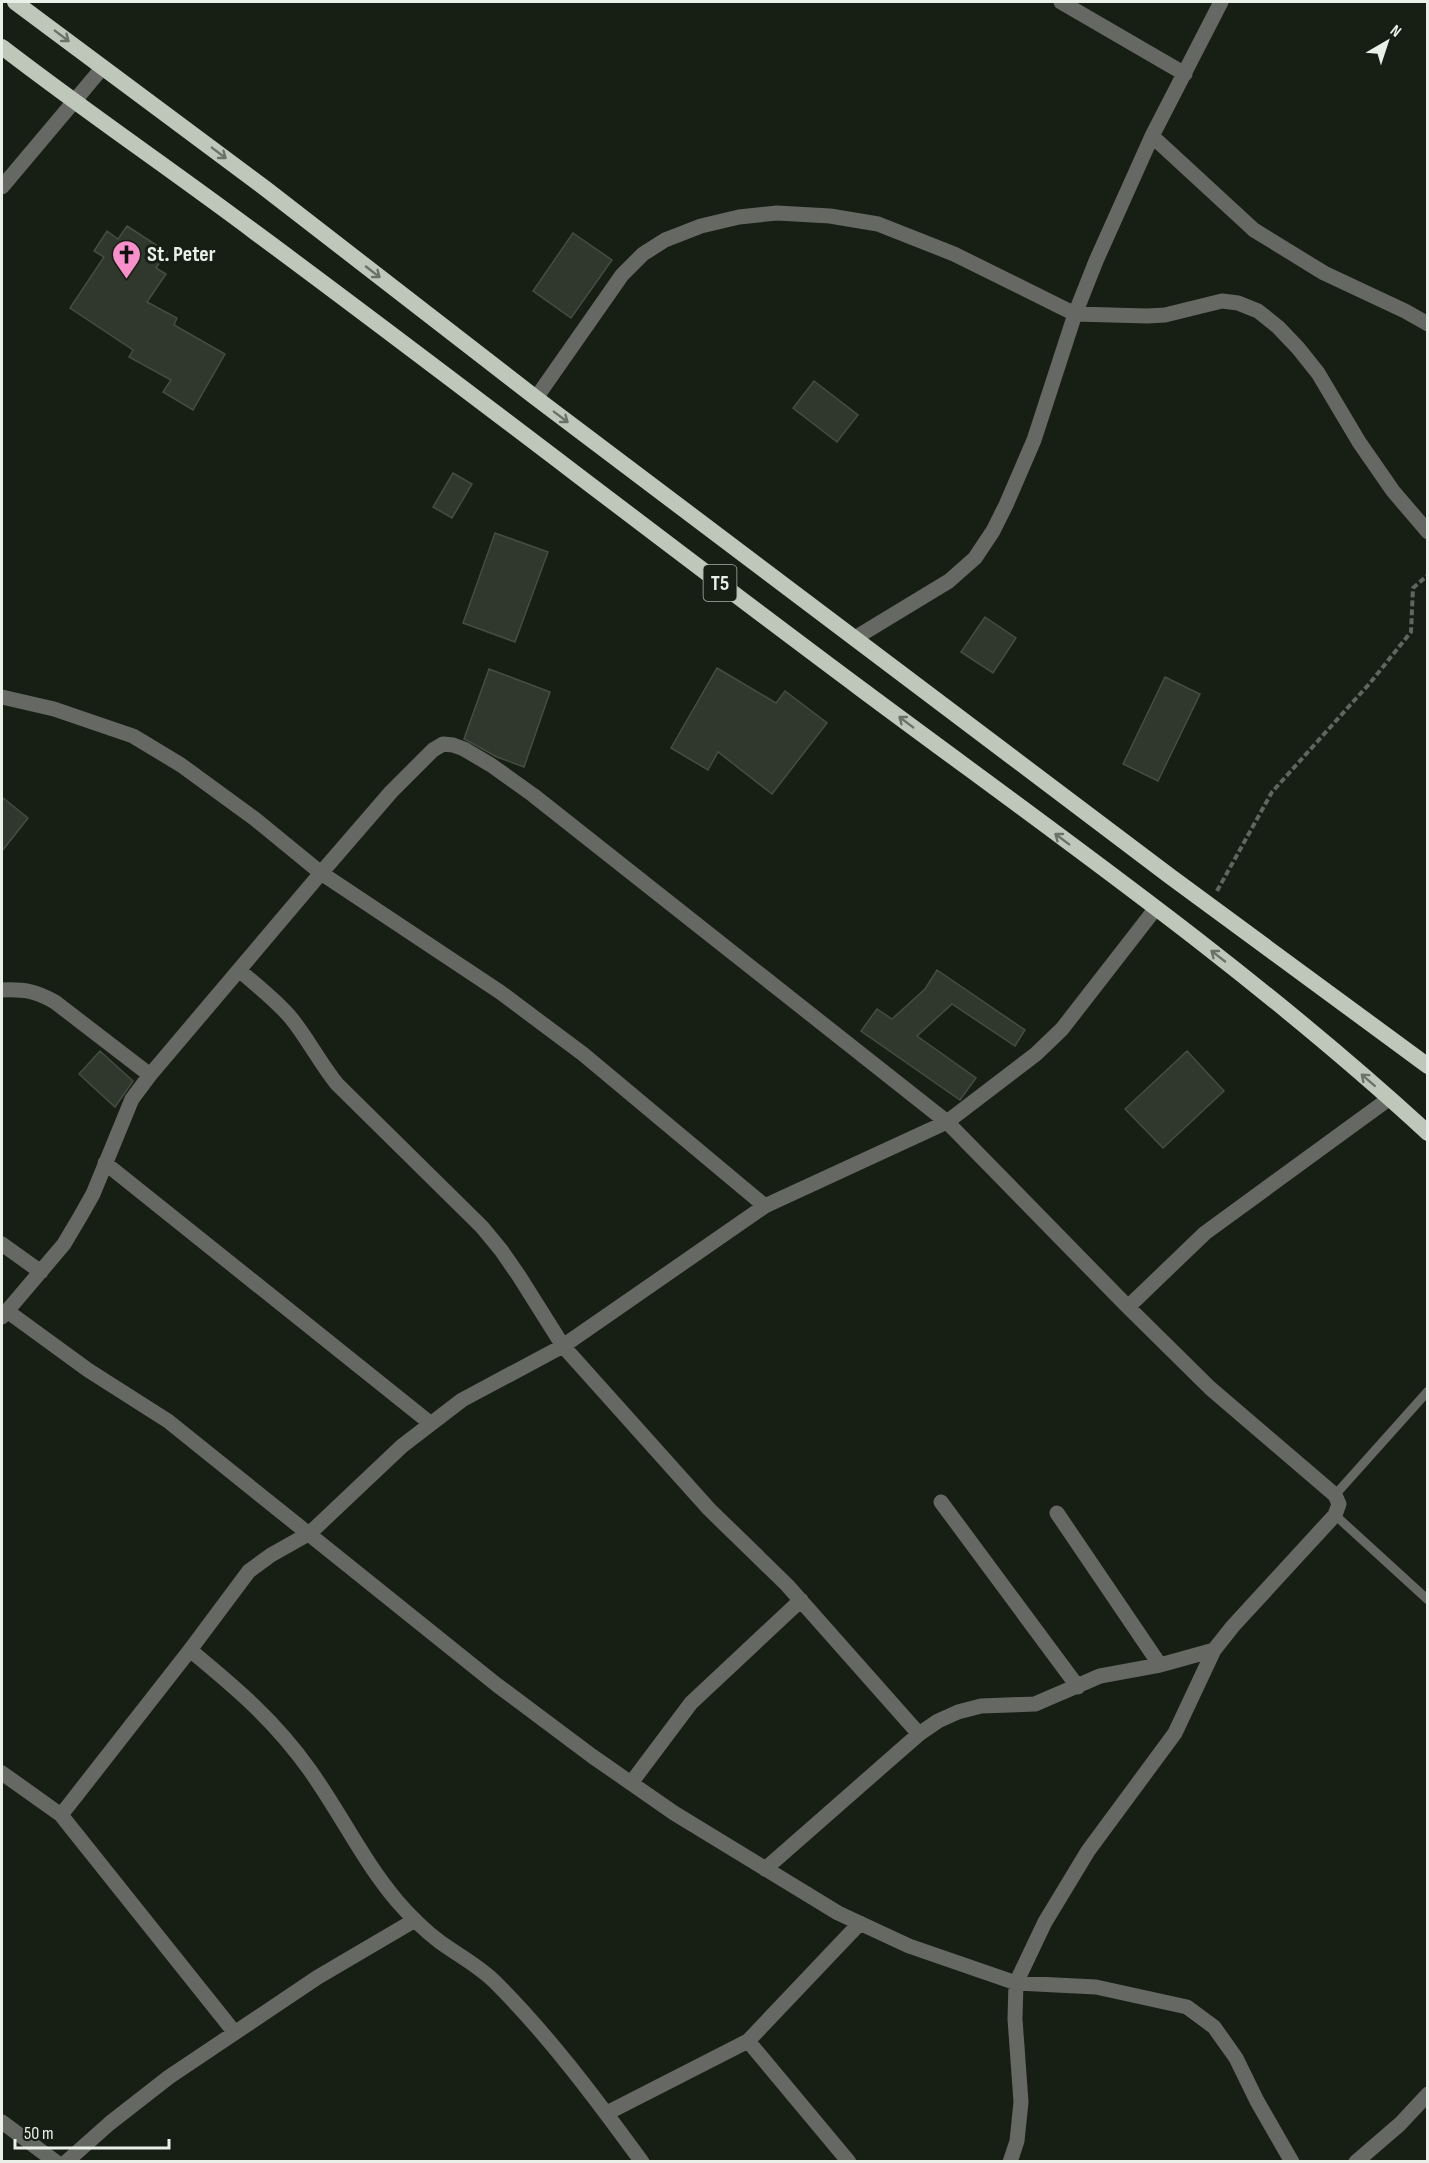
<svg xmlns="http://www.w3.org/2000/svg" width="1429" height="2163" viewBox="0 0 1429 2163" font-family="'Sofia Sans Condensed',sans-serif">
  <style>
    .building { fill: #30372c; stroke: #454d42; stroke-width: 1.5 }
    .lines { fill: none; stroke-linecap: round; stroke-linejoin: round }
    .path { stroke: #60665e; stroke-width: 4; stroke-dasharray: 6 3; stroke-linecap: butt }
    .service { stroke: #656863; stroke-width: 9 }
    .minor { stroke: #656863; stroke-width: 15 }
    .trunk { stroke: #bec7ba; stroke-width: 16 }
    .oneway { stroke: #6a7267 }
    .labels { text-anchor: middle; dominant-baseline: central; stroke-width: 6; stroke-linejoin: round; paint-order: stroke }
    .shield { fill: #171e14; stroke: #abb0a8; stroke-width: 1.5 }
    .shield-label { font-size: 21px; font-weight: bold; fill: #eaefe8 }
    .poi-label { font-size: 22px; font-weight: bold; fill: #eaefe8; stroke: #171e14; text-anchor: start }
  </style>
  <rect width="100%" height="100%" fill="#171e14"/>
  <path class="building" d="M127 226 167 252 156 268 166 274 147 302 177 318 174 325 225 354 193 410 163 392 171 380 129 357 133 350 70 308 104 257 94 251 107 231 118 239Z
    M573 233 612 260 571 318 533 291Z
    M814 381 858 415 837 442 793 408Z
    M453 473 472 484 452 518 433 507Z
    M495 533 548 552 515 642 463 623Z
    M985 617 1016 638 993 673 961 652Z
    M717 668 776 703 785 691 827 723 772 794 718 752 708 770 671 748Z
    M489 669 550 692 524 767 497 757 464 739Z
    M1165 677 1200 694 1158 781 1123 764Z
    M2 797 28 818 2 851Z
    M937 970 1025 1030 1015 1046 952 1004 917 1036 976 1078 960 1100 861 1031 877 1009 892 1019 925 989Z
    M100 1051 133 1081 115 1107 79 1074Z
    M1187 1051 1224 1091 1163 1148 1125 1109Z"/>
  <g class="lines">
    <path class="path" d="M1217 891 1272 792 1370 683 1411 632 1413 588 1428 575"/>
    <path class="service" d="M1335 1495 1428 1391
      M1335 1515 1428 1600"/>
    <path class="minor" d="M1061 2 1185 74
      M1152 136 1254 230 1324 273 1405 311 1428 324
      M2 187 103 67
      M536 398 622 275 643 254 665 240 701 226 739 217 777 213 830 216 878 224 954 254 1075 314 1147 316 1165 315 1222 301 1238 303 1258 311 1278 327 1298 348 1318 373 1359 442 1393 491 1428 532
      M855 638 949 581 975 558 993 531 1006 505 1034 440 1075 314 1096 261 1152 136 1221 2
      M2 697 54 709 133 736 181 765 255 819 321 873 391 792 433 750 443 744 453 745 464 749 491 765 533 795 947 1122 1128 1307
      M239 970C256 985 276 1000 291 1018 308 1039 320 1063 337 1084L482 1227 501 1250 519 1276 563 1346 709 1509 787 1585 919 1734
      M2 990C24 989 36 991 55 1002L150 1075
      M105 1163 430 1423
      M2 1244 41 1272
      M7 1311 88 1370 168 1421 497 1685 592 1756 674 1813 838 1913 909 1946 1016 1983 1096 1987 1187 2007 1214 2027 1236 2058 1257 2101 1292 2162
      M2 1317 64 1244 80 1217 93 1194 132 1099 150 1075 321 873 500 992 583 1054 765 1206
      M941 1502 1078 1687
      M1057 1513 1160 1665
      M190 1650C236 1688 274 1720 309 1769 340 1812 363 1861 397 1901 410 1916 424 1930 440 1942 458 1955 479 1966 495 1982 550 2037 596 2099 642 2162
      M2 1773 61 1815 190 1650 249 1571 271 1555 310 1533 402 1446 462 1400 563 1346 765 1206 947 1122 1036 1054 1062 1029 1156 908
      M631 1783 691 1703 801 1600
      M61 1815 235 2033
      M765 1869 919 1734 938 1721 958 1712 981 1706 1035 1704 1100 1676 1160 1665 1214 1650
      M748 2041 849 2162
      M607 2113 748 2041 860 1923
      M2 2122 56 2162
      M66 2162 110 2123 169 2077 318 1977 415 1920
      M1010 2162 1017 2141 1021 2102 1015 2019 1016 1983 1045 1922 1088 1851 1175 1733 1214 1650 1233 1626 1335 1515 1339 1504 1335 1495 1210 1388 1128 1307 1205 1233 1390 1098
      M1356 2162 1400 2124 1428 2094"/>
    <path class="trunk" d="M15 2 266 189 536 398 1171 877 1428 1066
      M2 47C85 111 172 170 256 233 459 383 658 538 861 689 1053 832 1251 970 1428 1133"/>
  </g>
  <defs><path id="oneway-shaft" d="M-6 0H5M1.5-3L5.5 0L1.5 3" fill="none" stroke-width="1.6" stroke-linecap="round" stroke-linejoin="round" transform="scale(1.5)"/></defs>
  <g class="oneway">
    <use href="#oneway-shaft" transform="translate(62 36) rotate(37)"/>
    <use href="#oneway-shaft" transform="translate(219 153) rotate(37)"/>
    <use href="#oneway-shaft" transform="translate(373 272) rotate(38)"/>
    <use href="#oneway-shaft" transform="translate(561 417) rotate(37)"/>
    <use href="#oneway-shaft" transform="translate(906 722) rotate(-143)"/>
    <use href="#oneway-shaft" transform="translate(1062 839) rotate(-143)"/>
    <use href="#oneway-shaft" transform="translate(1218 956) rotate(-142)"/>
    <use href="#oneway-shaft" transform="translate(1368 1080) rotate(-139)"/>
  </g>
  <defs>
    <symbol id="church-pin" viewBox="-11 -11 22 30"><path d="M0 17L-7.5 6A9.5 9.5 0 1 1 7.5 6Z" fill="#f890cb" stroke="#171e14"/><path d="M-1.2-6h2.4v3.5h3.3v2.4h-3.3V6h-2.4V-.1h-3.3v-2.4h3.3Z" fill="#111"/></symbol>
  </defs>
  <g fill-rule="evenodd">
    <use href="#church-pin" x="110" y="238" width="33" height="45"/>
  </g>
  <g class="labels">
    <rect class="shield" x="703.5" y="565" width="33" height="36" rx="4.5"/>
    <g class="shield-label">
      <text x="720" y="583">T5</text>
    </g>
    <g class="poi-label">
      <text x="147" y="254">St. Peter</text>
    </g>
  </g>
  <rect width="1429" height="2163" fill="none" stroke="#eaefe8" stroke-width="6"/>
  <g transform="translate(1387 42) rotate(39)" stroke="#171e14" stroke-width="4.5" paint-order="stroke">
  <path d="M0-4.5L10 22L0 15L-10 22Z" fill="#eaefe8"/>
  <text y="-9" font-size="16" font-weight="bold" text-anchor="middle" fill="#eaefe8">N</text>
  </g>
  <path d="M15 2139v9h154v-9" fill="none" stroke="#eaefe8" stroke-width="3"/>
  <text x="24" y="2139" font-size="18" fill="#eaefe8" stroke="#171e14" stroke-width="4.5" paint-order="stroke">50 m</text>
</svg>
